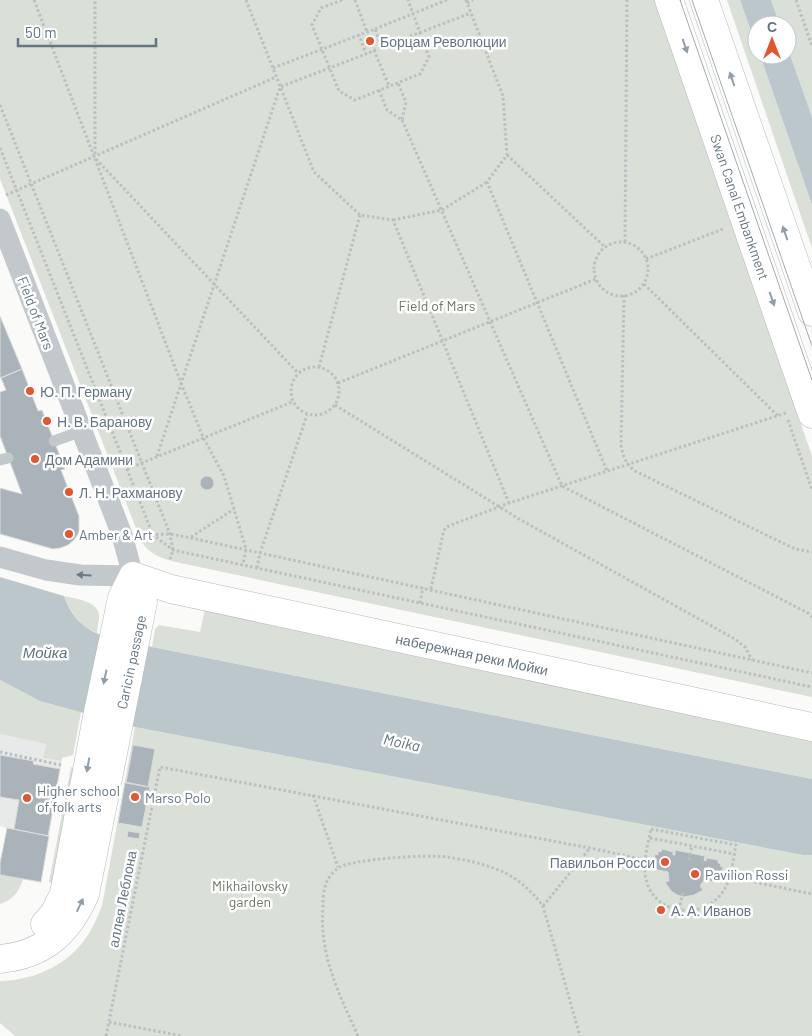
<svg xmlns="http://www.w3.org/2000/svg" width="812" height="1036" viewBox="0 0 812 1036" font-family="Barlow,sans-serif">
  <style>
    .built { fill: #e8e9e9 }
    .green { fill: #dadfd7 }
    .water { fill: #bbc7cb }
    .building { fill: #aab3b9; stroke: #dcdcda }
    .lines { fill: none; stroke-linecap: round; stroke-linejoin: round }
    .secondary-casing { stroke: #b3babf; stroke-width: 29 }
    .primary-casing { stroke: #b5babe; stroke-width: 29 }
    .path { stroke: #bbbfc2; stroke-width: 3; stroke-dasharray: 2.5 2.5; stroke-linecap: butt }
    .service { stroke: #c3c8cc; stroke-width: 11 }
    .minor { stroke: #c3c8cc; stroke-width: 21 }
    .secondary { stroke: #fff; stroke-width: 28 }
    .primary { stroke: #fff; stroke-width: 28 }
    .tram { stroke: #a2aab0; stroke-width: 1 }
    .oneway { fill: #939fa8 }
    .oneway2 { fill: #6a7a87 }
    .poi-dot { fill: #e4572e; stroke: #fff; stroke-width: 2 }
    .labels { text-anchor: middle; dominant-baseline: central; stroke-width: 5; stroke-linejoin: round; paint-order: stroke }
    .poi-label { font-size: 14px; fill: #657683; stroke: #fff; text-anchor: start }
    .street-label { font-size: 14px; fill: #657683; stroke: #fff }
    .park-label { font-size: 14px; fill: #687a64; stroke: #fff }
    .water-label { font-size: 15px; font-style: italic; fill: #60757c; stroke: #fff }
  </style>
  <rect width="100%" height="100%" fill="#fafaf8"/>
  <path class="built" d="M0 734 46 744 43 758 62 761 41 882 0 875V863L7 828 0 826Z"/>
  <path class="green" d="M0 0H655L812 456V697L185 564C167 560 151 557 141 541L0 179Z
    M727 0H740L757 48V55H760L812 205V248Z
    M771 0H812V117L787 46V25H780Z
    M64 596C76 599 100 601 99 617 99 622 97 628 97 633 79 626 71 613 64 596Z
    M205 609 812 738V779L152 647 155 629 159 625 200 632Z
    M0 680 40 701 81 712 73 755 62 758V761L43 758 46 744 0 734Z
    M135 727 803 855H812V1036H15L0 1023V981C28 981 58 969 77 949 89 937 96 921 102 906Z
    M71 767 79 768 52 883 49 882Z
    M0 875 23 879C19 892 13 900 0 904Z"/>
  <path class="water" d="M740 0H771L780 25H757V48Z
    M787 46 812 117V205L760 55H787Z
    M0 577 64 596C80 640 112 637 152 647L812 779V855H803L135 727 40 701 0 680Z"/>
  <path class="building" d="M0 316 22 369 0 378Z
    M22 369 38 411 42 410 65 469 61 470 79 516V532L74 540 68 545 60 548 53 549 0 534V488L22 494 0 436V392L6 390 1 378Z
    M200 483a7 7 0 1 1 14 0a7 7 0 1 1-14 0Z
    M133 745 155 749 148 787 126 783Z
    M0 755 34 761 33 764 60 769 48 836 14 829 19 800 0 797Z
    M125 782 150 787 142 827 118 823Z
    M7 828 49 836 41 882 0 875V863Z
    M128 831 140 833 139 839 127 837Z
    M662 849 673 852V855H675V850L705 856 704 860 706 861V858L718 860V863L721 864 720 866 723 867 720 879 718 878 717 881 714 882 704 880 700 886 703 890 694 895 684 897 677 895 671 891 665 882 669 881 668 872 658 870 655 869V866H653L655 854 658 855V851L661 852Z"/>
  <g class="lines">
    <defs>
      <path id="secondary" d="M133 576 171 589 812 727
        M45 924 54 914 64 894 97 717 122 598 133 576
        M0 959C43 955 68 933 85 894L143 602 133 576"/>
      <path id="primary" d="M669 0 812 414
        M704 0 812 312"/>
    </defs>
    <use href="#secondary" class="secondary-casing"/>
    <use href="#primary" class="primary-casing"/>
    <path class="path" d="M34 0 181 383 203 437 224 476 246 549 243 565
      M246 0 314 172 360 215 393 220 509 503
      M342 0 321 8 312 25 339 91 355 100 420 74 429 57 408 0
      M355 0 367 32
      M466 0 503 96 507 155 487 182 607 471
      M796 0 812 46
      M467 3 473 0
      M375 29 447 0
      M382 47 471 13
      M374 50 389 86
      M273 68C307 55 341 42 375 29L382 47 366 54 359 35
      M379 90 387 110 402 120 406 102 398 83
      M0 105 170 534 173 550 170 560
      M402 120 562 486 808 613 812 617
      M0 148 153 535 173 550 812 687
      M95 154V0
      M507 155 605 247
      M96 159 298 373
      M6 195 276 77
      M393 220 442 210 487 182
      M625 242 627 0
      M594 269a27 27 0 1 1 54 0a27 27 0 1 1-54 0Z
      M646 259 723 229
      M644 284 778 416
      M624 295 621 445C623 457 626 464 635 471L795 549 812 552
      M291 391a24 24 0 1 1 48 0a24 24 0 1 1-48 0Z
      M319 367 360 215
      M338 383 596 279
      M335 405 519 519 735 639 745 647 752 660
      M788 420 812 490
      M157 456 280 87 366 54
      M127 469 292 402
      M141 535 170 534 191 538 812 673
      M191 537 234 509
      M257 568 260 553 307 415
      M431 589 443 534 445 528 451 525 509 503 786 413
      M420 603 423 587
      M0 752 61 765
      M313 795 338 867
      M651 829 736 845C733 860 732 877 724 890 705 921 654 916 646 879 642 863 648 845 651 829Z
      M650 838 734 854
      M689 860 692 846
      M730 877 812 894
      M543 906 590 848
      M679 910 683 892
      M109 1022 182 1036
      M106 1036 160 767 590 848 645 860
      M358 1036C338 991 319 956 323 905 323 897 324 886 328 879 330 876 335 870 338 868 350 859 430 854 447 857 467 860 491 865 509 875 523 883 533 893 543 906L580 1036"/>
    <path class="service" d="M54 441 82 431
      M0 460 8 458"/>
    <path class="minor" d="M0 219 122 535 133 576 80 575 46 570 0 557"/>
    <use href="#secondary" class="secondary"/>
    <use href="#primary" class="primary"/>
    <path class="tram" d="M680 0 812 380
      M692 0 812 346"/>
  </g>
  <defs><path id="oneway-solid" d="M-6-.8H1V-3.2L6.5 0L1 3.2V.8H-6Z" transform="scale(1.25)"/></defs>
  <g class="oneway">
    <use href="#oneway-solid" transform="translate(685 46) rotate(71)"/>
    <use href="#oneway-solid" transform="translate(732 79) rotate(-109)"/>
    <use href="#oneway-solid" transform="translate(785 233) rotate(-109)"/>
    <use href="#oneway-solid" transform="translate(772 299) rotate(71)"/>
    <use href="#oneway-solid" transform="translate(105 677) rotate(102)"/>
    <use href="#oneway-solid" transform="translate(88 765) rotate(100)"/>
    <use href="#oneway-solid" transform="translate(80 905) rotate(-65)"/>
  </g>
  <use class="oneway2" href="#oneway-solid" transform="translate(84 575) rotate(-177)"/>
  <g class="poi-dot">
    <circle cx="370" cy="41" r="5"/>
    <circle cx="30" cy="391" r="5"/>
    <circle cx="47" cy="421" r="5"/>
    <circle cx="35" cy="459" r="5"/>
    <circle cx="69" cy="492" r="5"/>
    <circle cx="69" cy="534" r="5"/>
    <circle cx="135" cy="797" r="5"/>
    <circle cx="27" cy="798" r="5"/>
    <circle cx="665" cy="862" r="5"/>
    <circle cx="695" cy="874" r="5"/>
    <circle cx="661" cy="910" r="5"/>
  </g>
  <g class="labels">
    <g class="poi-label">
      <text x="380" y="41">Борцам Революции</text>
      <text x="40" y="391">Ю. П. Герману</text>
      <text x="57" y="421">Н. В. Баранову</text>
      <text x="45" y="459">Дом Адамини</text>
      <text x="79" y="492">Л. Н. Рахманову</text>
      <text x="79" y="534">Amber &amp; Art</text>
      <text x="37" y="790">Higher school<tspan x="37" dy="16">of folk arts</tspan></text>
      <text x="145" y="797">Marso Polo</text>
      <text x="655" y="862" text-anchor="end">Павильон Росси</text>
      <text x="705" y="874">Pavilion Rossi</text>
      <text x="671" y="910">А. А. Иванов</text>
    </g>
    <g class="street-label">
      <text transform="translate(740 207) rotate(71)">Swan Canal Embankment</text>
      <text transform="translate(36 313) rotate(69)">Field of Mars</text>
      <text transform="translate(472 654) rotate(12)">набережная реки Мойки</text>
      <text transform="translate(131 662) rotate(-78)">Caricin passage</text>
      <text transform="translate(122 899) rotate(-79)">аллея Леблона</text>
    </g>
    <g class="park-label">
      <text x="437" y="305">Field of Mars</text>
      <text x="250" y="885">Mikhailovsky<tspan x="250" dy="16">garden</tspan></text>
    </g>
    <g class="water-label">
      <text x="45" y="652">Мойка</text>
      <text transform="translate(402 742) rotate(12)">Moika</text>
    </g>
  </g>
  <g transform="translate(772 40)"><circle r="24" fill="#ffffff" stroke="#c1c8cd"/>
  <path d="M0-4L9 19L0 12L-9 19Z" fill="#e4572e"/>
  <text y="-8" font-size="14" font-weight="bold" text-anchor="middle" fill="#657683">С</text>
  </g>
  <path d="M18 38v8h138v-8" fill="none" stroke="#657683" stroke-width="2.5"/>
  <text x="25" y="38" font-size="15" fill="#657683" stroke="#ffffff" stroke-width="4" paint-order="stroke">50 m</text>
</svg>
